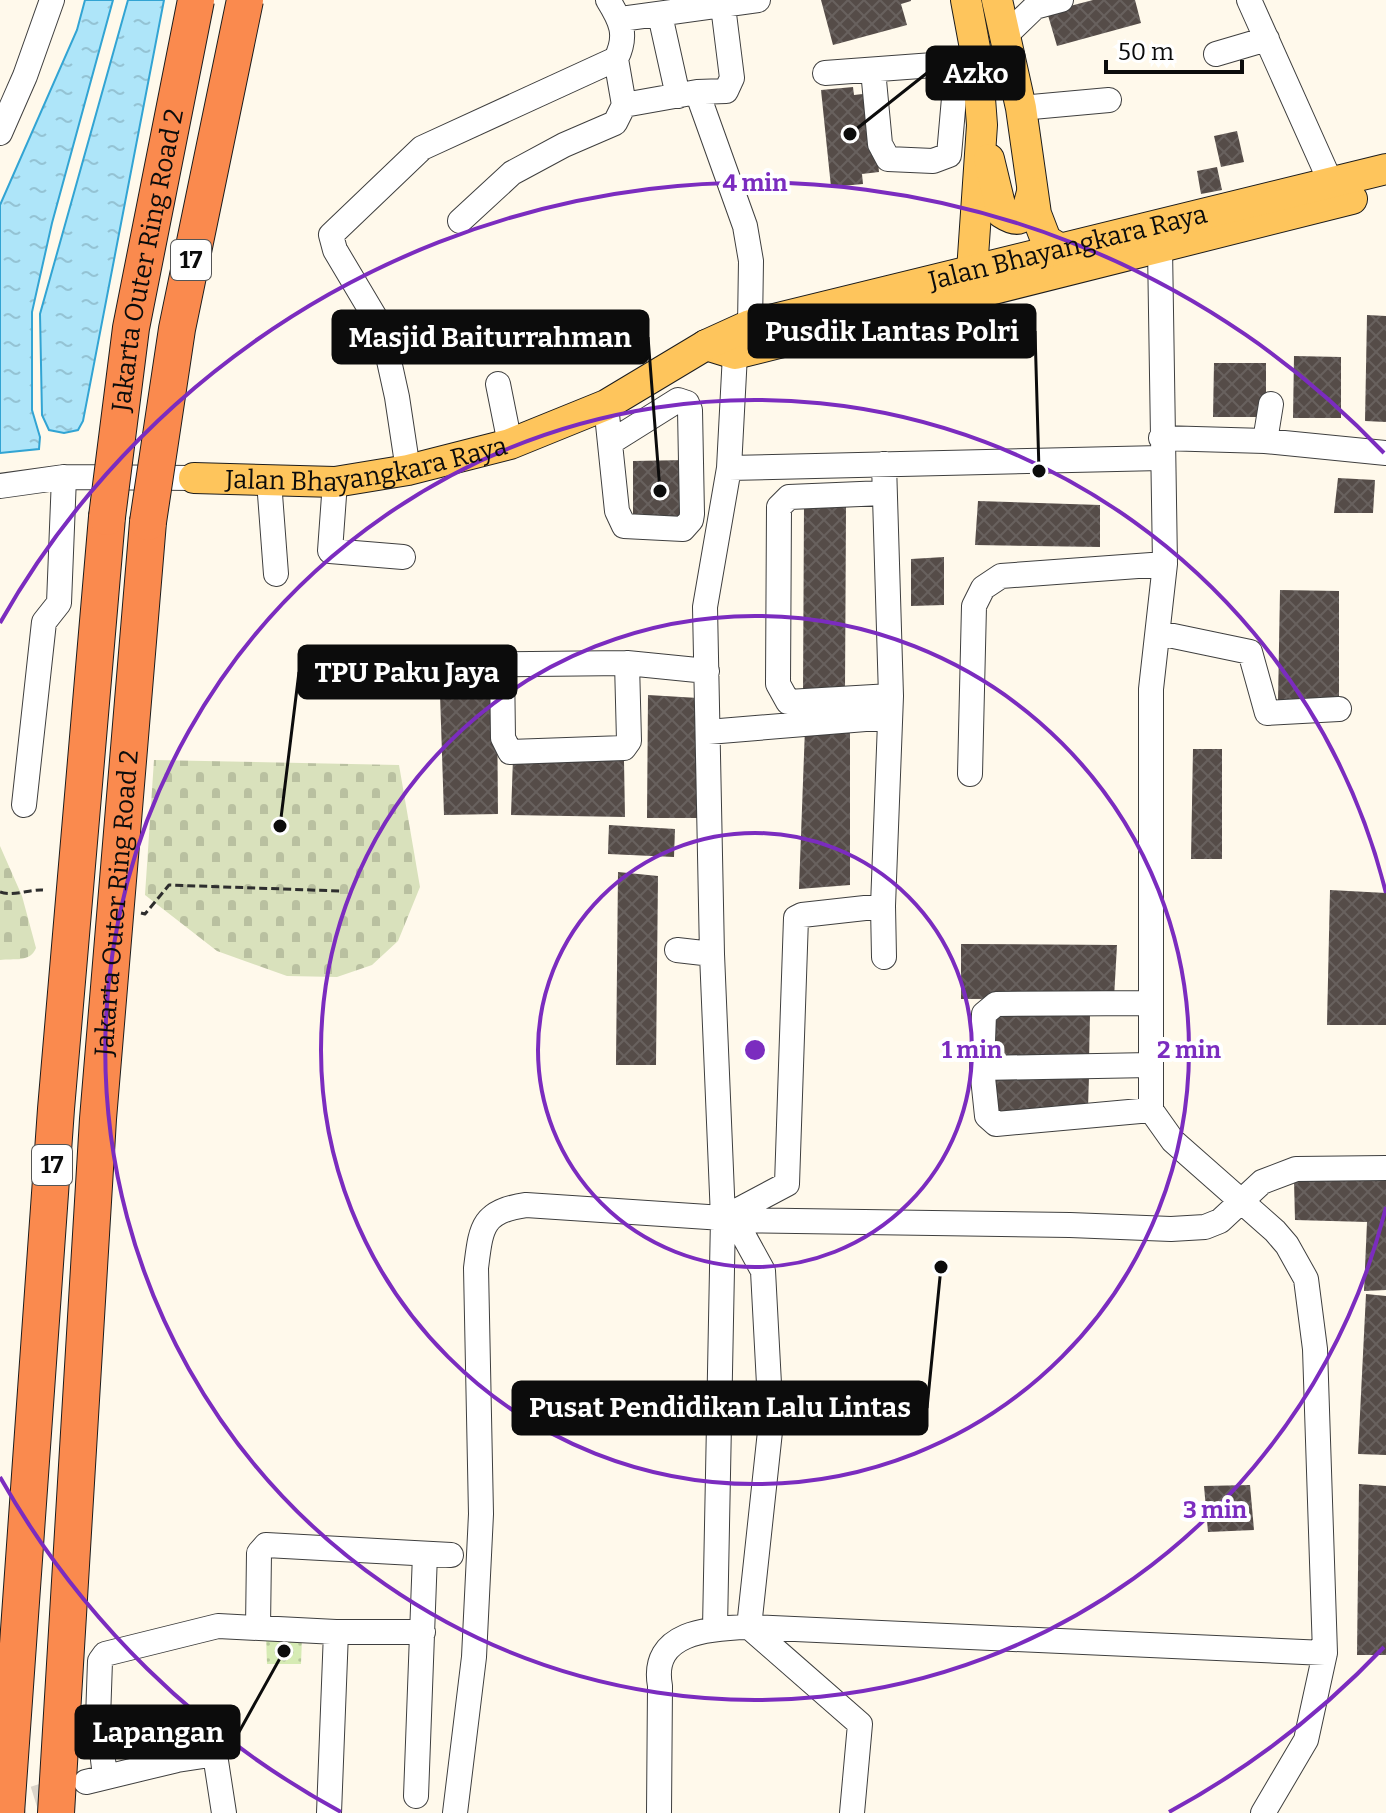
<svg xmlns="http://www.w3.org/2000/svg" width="1386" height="1813" viewBox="0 0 1386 1813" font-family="Bitter,serif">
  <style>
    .green { fill: url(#green-dots) }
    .cemetery { fill: url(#cemetery-stones) }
    .water { fill: url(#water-ripples); stroke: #32a4d3; stroke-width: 2 }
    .building { fill: url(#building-cross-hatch) }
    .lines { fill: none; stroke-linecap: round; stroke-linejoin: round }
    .minor-tunnel { stroke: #dbd5ca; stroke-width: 24; stroke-dasharray: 24 12; stroke-linecap: butt }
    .minor-casing { stroke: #3f3f3f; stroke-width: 26 }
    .major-casing { stroke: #1d1d1d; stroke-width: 32 }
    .highway-casing { stroke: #1d1d1d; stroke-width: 38 }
    .path { stroke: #2e2e2e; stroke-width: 3; stroke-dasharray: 8 4; stroke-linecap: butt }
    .minor { stroke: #fff; stroke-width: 24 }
    .major { stroke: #fec55c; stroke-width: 30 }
    .highway { stroke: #fa8a4e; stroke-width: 36 }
    .highway-bridge-casing { stroke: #1d1d1d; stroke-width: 38; stroke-linecap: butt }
    .highway-bridge { stroke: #fa8a4e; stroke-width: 36 }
    .ring { fill: none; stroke: #7b2cbf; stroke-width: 4 }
    .labels { text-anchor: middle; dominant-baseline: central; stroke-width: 8; stroke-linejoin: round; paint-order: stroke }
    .shield { fill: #fff; stroke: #555; stroke-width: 2 }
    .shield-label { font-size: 24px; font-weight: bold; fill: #0c0c0c }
    .street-label { font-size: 26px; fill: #0c0c0c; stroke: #fff }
    .centre { fill: #7b2cbf; stroke: #fff; stroke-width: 4 }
    .ring-label { font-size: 24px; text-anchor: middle; font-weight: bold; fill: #7b2cbf; stroke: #fff; stroke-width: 8; stroke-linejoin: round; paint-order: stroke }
    .leader { fill: none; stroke: #0c0c0c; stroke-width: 3 }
    .callout-dot { fill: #0c0c0c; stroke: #fff; stroke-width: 3 }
    .callout { fill: #0c0c0c; stroke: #0c0c0c; stroke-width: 3 }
    .callout-label { font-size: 28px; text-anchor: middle; font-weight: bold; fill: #fff }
  </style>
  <defs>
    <pattern id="green-dots" width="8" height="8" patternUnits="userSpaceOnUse" patternTransform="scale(2)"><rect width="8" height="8" fill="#d6ebb4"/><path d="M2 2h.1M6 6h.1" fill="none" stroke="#b6c89a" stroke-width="1.8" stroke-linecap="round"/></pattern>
    <pattern id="cemetery-stones" width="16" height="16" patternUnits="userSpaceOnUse" patternTransform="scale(2)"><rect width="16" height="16" fill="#d9e1bc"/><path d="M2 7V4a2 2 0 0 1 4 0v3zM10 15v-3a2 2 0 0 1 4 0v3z" fill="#b9c0a0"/></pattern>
    <pattern id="water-ripples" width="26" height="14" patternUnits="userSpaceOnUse" patternTransform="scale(2)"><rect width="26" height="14" fill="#aee5f9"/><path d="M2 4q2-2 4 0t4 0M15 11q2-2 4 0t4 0" fill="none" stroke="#94c3d4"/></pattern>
    <pattern id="building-cross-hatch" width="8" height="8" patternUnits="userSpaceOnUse" patternTransform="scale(2)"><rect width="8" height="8" fill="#554c48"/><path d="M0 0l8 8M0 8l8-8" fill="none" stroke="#68615e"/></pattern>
  </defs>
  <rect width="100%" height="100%" fill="#fff9eb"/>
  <path class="green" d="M266 1637 302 1638 301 1664H267Z"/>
  <path class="cemetery" d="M154 760 399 765 420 887 398 941 372 965 337 977 287 976 217 951 145 895Z
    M0 846 22 896 36 948C30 963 14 958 0 960Z"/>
  <path class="water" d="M85 0H113L52 223 32 312V410L40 437 39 449 0 453V205L77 30Z
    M128 0H164L83 421 78 430 64 433 49 430 42 415 40 314Z"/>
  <path class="building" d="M821 0H911V1L901 4 907 25 833 45Z
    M1093 0H1135L1141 23 1057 46 1047 12Z
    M853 87 854 95 871 93 879 172 862 174 863 184 831 187 821 90Z
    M1237 131 1244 162 1221 167 1214 136Z
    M1217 167 1222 190 1201 194 1197 171Z
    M1367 315 1386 316V422L1365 421Z
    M1294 356 1341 357V418H1293Z
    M1214 363H1266V417H1213Z
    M687 460V522H633V461Z
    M1338 478 1375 480 1373 513H1334Z
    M978 501 1100 505V547L975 545Z
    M804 504 846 507 845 691 803 694Z
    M944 557V605L911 606V559Z
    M1280 590 1339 591V699L1278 702Z
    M440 694H497L498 814 444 815Z
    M648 695 698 698 699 818H647Z
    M805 728 850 729V885L799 889Z
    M1193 749H1222V859H1191Z
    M513 758 624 761 625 817 511 815Z
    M609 825 675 829 674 857 608 854Z
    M618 872 658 876 656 1065H616Z
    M1330 890 1386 893V1025H1327Z
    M961 944 1117 945 1114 998 961 999Z
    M1090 1015 1089 1061H988L987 1016Z
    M1089 1077 1088 1108 992 1113 989 1078Z
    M1386 1180V1290L1364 1291 1367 1222 1295 1220 1294 1181Z
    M1366 1294 1386 1296V1455L1358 1454Z
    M1359 1484 1386 1486V1655H1357Z
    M1250 1485 1254 1530 1208 1532 1204 1486Z"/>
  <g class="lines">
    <path class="minor-tunnel" d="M0 1809 70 1787"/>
    <defs>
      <path id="minor" d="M1249 0 1331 183
        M660 15 678 96
        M621 19 758 0
        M1006 35 1035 7 1061 0
        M1216 54 1267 39
        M873 70 880 144 888 159 933 161 949 155 957 64
        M825 73 974 62
        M697 92 745 226 751 261 750 325
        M624 105 697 92 726 91 732 78 723 6
        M1021 108 1109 100
        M0 133 25 76 52 0
        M460 221 512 173 564 145 615 123 624 105 616 59
        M1160 248 1165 564 1151 689V1110L1173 1141 1275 1231 1287 1245 1306 1279 1315 1349 1325 1653 1306 1740 1263 1813
        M498 384 510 444
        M606 405 617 511 624 526 683 529 691 520 692 514 690 410 687 403 678 400 611 442
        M1161 438 1265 441 1271 404
        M1265 441 1386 453
        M729 468 1161 458
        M408 470 397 397 382 329 335 250 331 235 422 148 616 59C628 35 621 21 608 0
        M269 481 276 574
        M335 482 330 551 403 557
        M0 486 64 477 194 478
        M884 493 789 497 779 507 778 684 788 702 891 696
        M1159 633 1250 652 1267 713 1339 709
        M502 664 503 738 510 752 624 748 629 741 627 663
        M433 665 627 663 707 671
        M708 732 890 717
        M970 774 974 606 983 588 1001 576 1165 564
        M24 805 44 622 59 603 64 477
        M677 950 712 954
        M884 957 883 906 891 696 884 464
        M1151 1003 996 1004 984 1014 982 1068 1151 1065
        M982 1068 987 1116 996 1124 1151 1110
        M735 1220 1070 1225 1171 1229 1205 1227 1220 1221 1262 1182 1296 1169 1386 1168
        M258 1627 259 1553 266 1545 451 1555
        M749 1627 1325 1653
        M749 1627 860 1724 852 1813
        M715 1628 723 1218
        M105 1776 98 1719 100 1661 105 1654 218 1626 336 1632H423
        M86 1782 177 1760 210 1755 216 1761 224 1813
        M416 1796 425 1554
        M329 1813 336 1632
        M455 1813 474 1657 481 1514 476 1268C481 1229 481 1211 526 1205L723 1218 787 1184 796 918 802 915 883 906
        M659 1813 660 1686C650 1632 709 1628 749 1627L771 1422 763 1271 735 1220 723 1218 712 954 705 607 729 468 735 354"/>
      <g id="major">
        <path d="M966 0 977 59 982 125 972 271"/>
        <path d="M997 0 1021 108 1036 214 1046 240 1062 250"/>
        <path d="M989 159 1002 213C1025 228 1027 211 1032 192"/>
        <path d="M706 345 735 354 1352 199"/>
        <path id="s1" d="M194 478 335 482 408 470 510 444 606 405 706 345 750 325 1386 169"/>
      </g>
      <g id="highway">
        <path d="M6 1813 56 1109 107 517"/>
        <path id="s2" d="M56 1813 98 1119 148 522"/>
      </g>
    </defs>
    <use href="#minor" class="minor-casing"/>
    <use href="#major" class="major-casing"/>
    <use href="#highway" class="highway-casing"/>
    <path class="path" d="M0 892C12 897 30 889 43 890
      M141 913 145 914 169 885 340 891"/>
    <use href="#minor" class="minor"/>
    <use href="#major" class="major"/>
    <use href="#highway" class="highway"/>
    <defs>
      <g id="highway-bridge">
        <path id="s3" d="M107 517 131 328 196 0"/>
        <path d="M148 522 177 329 245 0"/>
      </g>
    </defs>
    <use href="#highway-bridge" class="highway-bridge-casing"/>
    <use href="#highway-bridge" class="highway-bridge"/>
  </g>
  <g class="ring">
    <circle cx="755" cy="1050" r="217"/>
    <circle cx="755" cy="1050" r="434"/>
    <path d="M1386 1207A650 650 0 1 1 1386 893"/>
    <path d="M1384 1647A867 867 0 0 1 1169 1812M341 1812A867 867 0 0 1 0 1477M0 623A867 867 0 0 1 1384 453"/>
  </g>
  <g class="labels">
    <g class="shield">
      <rect x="171" y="240" width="40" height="40" rx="6"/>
      <rect x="32" y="1145" width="40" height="40" rx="6"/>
    </g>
    <g class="shield-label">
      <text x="191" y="260">17</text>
      <text x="52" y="1165">17</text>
    </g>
    <g class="street-label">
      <text stroke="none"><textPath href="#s1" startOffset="916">Jalan Bhayangkara Raya</textPath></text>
      <text stroke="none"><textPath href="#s3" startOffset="260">Jakarta Outer Ring Road 2</textPath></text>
      <text stroke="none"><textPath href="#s1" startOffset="174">Jalan Bhayangkara Raya</textPath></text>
      <text stroke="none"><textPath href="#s2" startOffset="912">Jakarta Outer Ring Road 2</textPath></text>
    </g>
  </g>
  <circle cx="755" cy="1050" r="12" class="centre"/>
  <g class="ring-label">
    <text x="755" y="191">4 min</text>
    <text x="972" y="1058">1 min</text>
    <text x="1189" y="1058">2 min</text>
    <text x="1215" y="1518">3 min</text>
  </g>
  <path class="leader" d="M850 134L927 73M1039 471L1035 331M660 491L648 337M280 826L299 672M941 1267L927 1408M284 1651L239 1732"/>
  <g class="callout-dot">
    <circle cx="850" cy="134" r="8"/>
    <circle cx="1039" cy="471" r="8"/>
    <circle cx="660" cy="491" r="8"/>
    <circle cx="280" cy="826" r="8"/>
    <circle cx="941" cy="1267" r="8"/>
    <circle cx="284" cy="1651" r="8"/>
  </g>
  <g class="callout">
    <rect x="927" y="47" width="97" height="52" rx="8"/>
    <rect x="749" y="305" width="286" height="52" rx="8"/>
    <rect x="333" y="311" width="315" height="52" rx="8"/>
    <rect x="299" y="646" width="217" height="52" rx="8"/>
    <rect x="513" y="1382" width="414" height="52" rx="8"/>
    <rect x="76" y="1706" width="163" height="52" rx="8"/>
  </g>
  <g class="callout-label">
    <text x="976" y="83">Azko</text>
    <text x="892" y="341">Pusdik Lantas Polri</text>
    <text x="490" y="347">Masjid Baiturrahman</text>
    <text x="407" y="682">TPU Paku Jaya</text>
    <text x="720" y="1417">Pusat Pendidikan Lalu Lintas</text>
    <text x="158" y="1742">Lapangan</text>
  </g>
  <path d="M1106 60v12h136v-12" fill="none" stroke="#0c0c0c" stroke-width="4"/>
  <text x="1118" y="60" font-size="24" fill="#0c0c0c" stroke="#ffffff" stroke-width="6" paint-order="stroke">50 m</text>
</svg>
